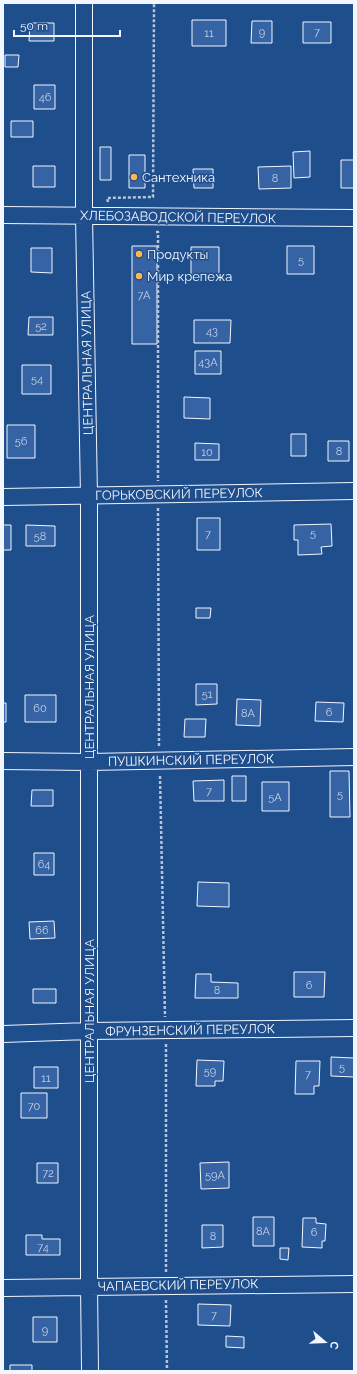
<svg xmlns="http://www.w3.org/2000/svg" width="357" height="1374" viewBox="0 0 357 1374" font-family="Raleway,sans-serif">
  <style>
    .building { fill: #3563a3; stroke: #f2f6ff }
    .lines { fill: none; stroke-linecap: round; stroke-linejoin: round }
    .minor-casing { stroke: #f2f6ff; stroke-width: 18 }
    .path { stroke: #b3c4dc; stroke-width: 2.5; stroke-dasharray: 3 2; stroke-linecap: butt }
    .minor { stroke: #1f4e8c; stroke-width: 16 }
    .poi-dot { fill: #ffb74d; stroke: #1f4e8c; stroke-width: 1.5 }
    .labels { text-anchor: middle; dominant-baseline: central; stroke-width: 3; stroke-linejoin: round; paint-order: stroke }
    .number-label { font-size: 11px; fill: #c3d1e8 }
    .poi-label { font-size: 13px; fill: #f2f6ff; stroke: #1f4e8c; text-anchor: start }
    .street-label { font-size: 13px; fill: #f2f6ff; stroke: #1f4e8c }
  </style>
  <rect width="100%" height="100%" fill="#1f4e8c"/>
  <path class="building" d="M192 20H226V46H192Z
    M252 21H272V43H251Z
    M303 22H331V43H303Z
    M30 23H54V41H29Z
    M5 55H19L18 67H5Z
    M34 85H55V109H34Z
    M11 121H33V137H11Z
    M100 147H111V180H100Z
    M310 151V177L294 178 293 152Z
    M129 155H145V188H129Z
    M341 160H354V188H341Z
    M33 166H55V187H33Z
    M291 166V188L259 189 258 167Z
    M193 169H213V188H194Z
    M132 246H157V344H132Z
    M287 246H314V274H287Z
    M191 247H219V275H191Z
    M31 248H52V273L31 272Z
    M29 317H53V335H28Z
    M194 320H231L230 343H194Z
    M195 351H221V374H195Z
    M22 365H51V394H22Z
    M184 397 210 398V419L184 418Z
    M7 425H35V458H7Z
    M291 434H306V456H291Z
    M328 441H349V461H328Z
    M195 443 219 444V460H195Z
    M197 518H220V550H197Z
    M331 524 332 546 321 547 322 554 298 555V540H294V525Z
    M3 525H11V550H3Z
    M26 525 55 526V546H26Z
    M196 608H211L210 618H196Z
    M196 684H217V704L196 705Z
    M25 695H56V722H25Z
    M237 699 261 700 260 726 236 725Z
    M316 702 344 703 343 722 315 721Z
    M3 703H6V722H3Z
    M185 719H206L205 737H184Z
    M330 771H349L350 817H330Z
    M232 776H246V801H232Z
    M224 780V801H194L193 781Z
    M262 782H289V811H262Z
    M32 790H53V806H31Z
    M34 853H54V875H34Z
    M198 882 229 883V907L197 906Z
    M54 921 55 938 30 939 29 922Z
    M294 972H325L324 997H294Z
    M196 974H211V982L238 983V998H195Z
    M33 989H56V1003H33Z
    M331 1057 354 1058V1077L331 1076Z
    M197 1060 224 1061 223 1081H215V1086H196Z
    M296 1061H320L319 1086H314V1094H295Z
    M34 1067H58V1088H34Z
    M21 1093H47V1118H21Z
    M229 1162V1188L201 1189 200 1163Z
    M37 1163H58V1183H37Z
    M253 1217H274V1246H253Z
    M303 1218H316V1223L326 1224 325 1241H322V1248L302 1247Z
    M202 1225H223V1247L202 1248Z
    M26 1235H42V1239H60V1255H26Z
    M280 1248H289L288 1260 280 1259Z
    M198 1304 231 1305 230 1326 198 1325Z
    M33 1317H57V1342H33Z
    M226 1336 244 1337V1348L226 1347Z
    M10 1365H32V1371H10Z"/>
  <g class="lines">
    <defs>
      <path id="minor" d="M84 3V216L89 496V1286L90 1371
        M3 215 354 218
        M3 497 354 491
        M3 761 89 762 354 757
        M3 1034 89 1031 354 1028
        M3 1288 354 1284"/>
    </defs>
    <use href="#minor" class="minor-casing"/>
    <path class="path" d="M108 202 107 198 153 197 154 3
      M156 232H158V481
      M158 508 159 747
      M160 776 165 1017
      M166 1044V1273
      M166 1300 167 1371"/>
    <use href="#minor" class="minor"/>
  </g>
  <g class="poi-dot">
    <circle cx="134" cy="177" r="4"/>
    <circle cx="139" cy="254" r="4"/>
    <circle cx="139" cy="276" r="4"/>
  </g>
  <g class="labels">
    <g class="number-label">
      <text x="262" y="32">9</text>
      <text x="317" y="32">7</text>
      <text x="209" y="33">11</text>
      <text x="45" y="97">46</text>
      <text x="275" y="178">8</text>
      <text x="301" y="260">5</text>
      <text x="144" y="295">7А</text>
      <text x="41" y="326">52</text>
      <text x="212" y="331">43</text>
      <text x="208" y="362">43А</text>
      <text x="37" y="379">54</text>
      <text x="21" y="441">56</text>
      <text x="339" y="451">8</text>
      <text x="207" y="452">10</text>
      <text x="313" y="533">5</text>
      <text x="208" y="534">7</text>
      <text x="40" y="536">58</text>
      <text x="207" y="694">51</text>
      <text x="40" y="708">60</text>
      <text x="329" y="712">6</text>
      <text x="248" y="713">8А</text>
      <text x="209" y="791">7</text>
      <text x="340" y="794">5</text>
      <text x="275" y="797">5А</text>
      <text x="44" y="864">64</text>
      <text x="42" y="930">66</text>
      <text x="309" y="985">6</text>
      <text x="217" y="990">8</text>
      <text x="342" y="1067">5</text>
      <text x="210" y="1071">59</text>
      <text x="308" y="1074">7</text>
      <text x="46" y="1078">11</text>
      <text x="34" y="1106">70</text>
      <text x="48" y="1173">72</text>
      <text x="215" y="1175">59А</text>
      <text x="263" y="1231">8А</text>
      <text x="314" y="1232">6</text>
      <text x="213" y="1236">8</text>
      <text x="43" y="1247">74</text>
      <text x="214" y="1315">7</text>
      <text x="45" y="1330">9</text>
    </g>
    <g class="poi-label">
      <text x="142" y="177">Сантехника</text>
      <text x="147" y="254">Продукты</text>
      <text x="147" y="276">Мир крепежа</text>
    </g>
    <g class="street-label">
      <text transform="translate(178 217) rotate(1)">ХЛЕБОЗАВОДСКОЙ ПЕРЕУЛОК</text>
      <text transform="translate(87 363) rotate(-91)">ЦЕНТРАЛЬНАЯ УЛИЦА</text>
      <text transform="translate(179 494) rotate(-1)">ГОРЬКОВСКИЙ ПЕРЕУЛОК</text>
      <text transform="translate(89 687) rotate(-90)">ЦЕНТРАЛЬНАЯ УЛИЦА</text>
      <text transform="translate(191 760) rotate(-1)">ПУШКИНСКИЙ ПЕРЕУЛОК</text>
      <text transform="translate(89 1011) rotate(-90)">ЦЕНТРАЛЬНАЯ УЛИЦА</text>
      <text transform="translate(190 1030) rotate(-1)">ФРУНЗЕНСКИЙ ПЕРЕУЛОК</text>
      <text transform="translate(178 1285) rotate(-1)">ЧАПАЕВСКИЙ ПЕРЕУЛОК</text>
    </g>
  </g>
  <rect width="357" height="1374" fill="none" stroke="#f2f6ff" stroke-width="8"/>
  <g transform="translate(325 1342) rotate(109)" stroke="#1f4e8c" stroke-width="3" paint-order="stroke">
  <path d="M0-3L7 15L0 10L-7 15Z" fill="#f2f6ff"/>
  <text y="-6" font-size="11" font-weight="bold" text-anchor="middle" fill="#f2f6ff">С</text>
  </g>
  <path d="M14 30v6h106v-6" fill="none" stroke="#f2f6ff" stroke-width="2"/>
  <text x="20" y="30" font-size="12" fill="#f2f6ff" stroke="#1f4e8c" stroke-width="3" paint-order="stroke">50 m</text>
</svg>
